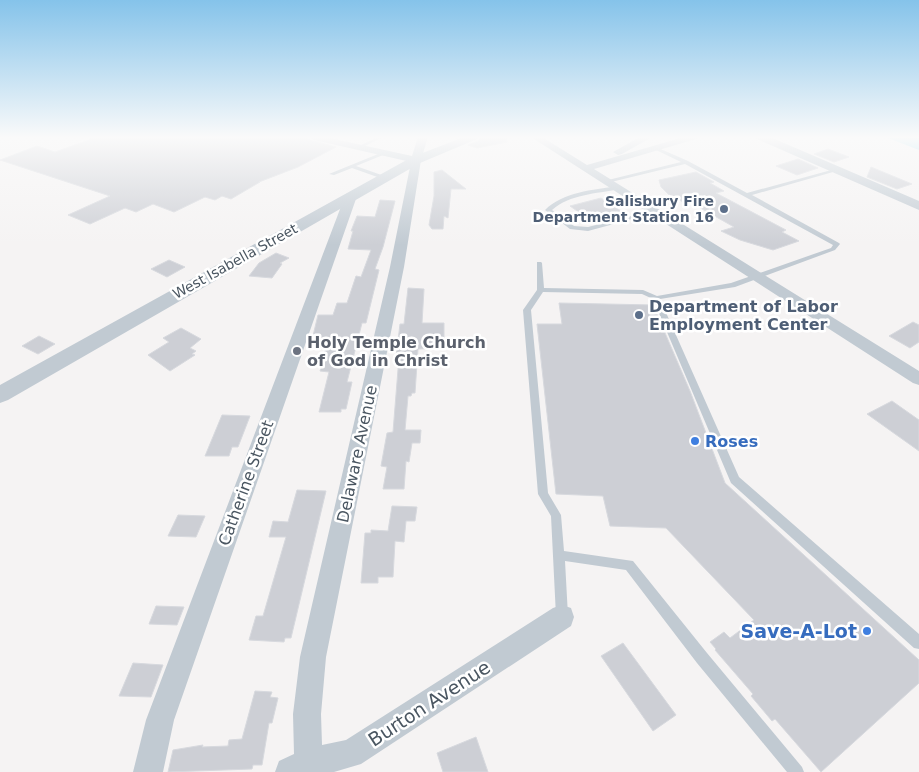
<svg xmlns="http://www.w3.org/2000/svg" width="919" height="772" viewBox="0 0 919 772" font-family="'DejaVu Sans',sans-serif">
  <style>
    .water { fill: #90daee }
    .building { fill: #cdcfd5; stroke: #d7d9de }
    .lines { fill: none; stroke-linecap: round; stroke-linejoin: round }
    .service { fill: #c1cad2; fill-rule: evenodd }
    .minor { fill: #c1cad2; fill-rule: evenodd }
    .tertiary { fill: #c1cad2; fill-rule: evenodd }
    .service-dot { fill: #5c6f8a; stroke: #fff; stroke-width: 2 }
    .worship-dot { fill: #6b7280; stroke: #fff; stroke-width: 2 }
    .shop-dot { fill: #3f7fe0; stroke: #fff; stroke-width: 2 }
    .labels { text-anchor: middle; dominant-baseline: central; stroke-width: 5; stroke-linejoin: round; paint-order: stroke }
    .far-service-label { font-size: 14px; font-weight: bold; fill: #4e5e75; stroke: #fff; text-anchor: end }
    .far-street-label { font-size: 14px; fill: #4a5661; stroke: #fff }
    .service-label { font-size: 16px; font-weight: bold; fill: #4e5e75; stroke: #fff; text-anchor: start }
    .worship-label { font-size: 16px; font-weight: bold; fill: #5b616d; stroke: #fff; text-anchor: start }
    .shop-label { font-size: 16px; font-weight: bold; fill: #366cbe; stroke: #fff; text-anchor: start }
    .street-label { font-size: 16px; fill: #4a5661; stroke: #fff }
    .near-shop-label { font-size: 19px; font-weight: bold; fill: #366cbe; stroke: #fff; text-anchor: end }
    .near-street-label { font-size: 19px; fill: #4a5661; stroke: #fff }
  </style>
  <rect width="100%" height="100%" fill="#f5f3f3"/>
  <path class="water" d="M882 137H919V150L888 138Z"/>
  <path class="building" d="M97 137H299L336 147 298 167 259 182H260L231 199 222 196 215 200 205 197 174 212 153 204 136 212 125 208 90 224 68 215 110 196 0 160 37 146 55 152Z
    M481 137H506L507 142 477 148 468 145 478 141Z
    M828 149 849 157 834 162 814 154Z
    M798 159 818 168 797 175 776 166Z
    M871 167 912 184 897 189 867 177Z
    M442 170 466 189H451L448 218 444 216 443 229H432L429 225 434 196V172Z
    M696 172 714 182 710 183 724 191 716 193 786 230 782 232 799 241 773 250 740 240 721 231 734 227 688 201 683 202 668 194 661 187 659 180Z
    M601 198 621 211 600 217 597 215 587 218 570 206Z
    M380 200 395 201 383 247 375 269 379 270 366 323H362L347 382H352L346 409H341V412H319L329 372 320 371 325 358H323L326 348H310L318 315H333L337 303H347L356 276 361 277 371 250 348 249 353 231H351L357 216 375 217Z
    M276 253 289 258 280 263 282 264 272 278 249 276 259 263Z
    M169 260 185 267 167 277 151 269Z
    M408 288 424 289 422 323H444V348L418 349 415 393H412L411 396H408L405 430H421L420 443H412L409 462 406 461 404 489H383L387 467 381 466 387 433 393 432 399 357H396L400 324H404Z
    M559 303 653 305 690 391 725 483 919 660V683L821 772 775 719 772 721 751 696 753 694 715 650 716 649 710 642 724 632 730 638 754 620 666 528 610 526 603 496 556 494 537 324H562Z
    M913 322 919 325V342L910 348 889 336Z
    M181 328 201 339 190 348 196 351 192 354 195 355 170 371 148 355 169 342 163 338Z
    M39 336 55 344 38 354 22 346Z
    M892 401 919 420V451L867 414Z
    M222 415 250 416 238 447H232L229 456H205Z
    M297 490 326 491 291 638H285L284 642 249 640 256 616H263L286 537H269L273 521 288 522Z
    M392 506 417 507 415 521H406L404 542 395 541 393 577H378V583H361L365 533H371V530L388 531Z
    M178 515 205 516 196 537 168 536Z
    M156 606 184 607 177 625 149 624Z
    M623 643 676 715 653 731 601 656Z
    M133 663 163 665 151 697 119 696Z
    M255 691 272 692 270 697 278 698 272 723H269L262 765H253L252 769 168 772 173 750 203 745 202 747 228 746 229 740 242 739Z
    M476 737 488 772H443L437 753Z"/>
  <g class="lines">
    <path class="service" d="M378 137H383L361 148 357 147Z
      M656 147 688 161 747 193 835 169 840 170 752 195 839 243 840 244 835 250 735 287 660 299 739 477 919 634V649L914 648 731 483 653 299 642 294 543 292 531 310 548 493 561 515 564 551 633 561 707 653 802 767 804 772H787L697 663 626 570 565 561 568 616 566 620 562 622 558 620 556 616 551 516 538 494 523 310 537 290V262H541L542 263 544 288 643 290 657 296 731 283 831 248 833 245 685 164 607 183 604 181 681 162 654 149V148Z
      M383 152 388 153 356 166 387 177V179H383L352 168 334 175 329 174Z
      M617 186 619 187V189C596 194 570 194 552 210L574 226 588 227 655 210 658 212 588 231 570 229 545 210C563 192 593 190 617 186Z"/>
    <path class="minor" d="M309 137H325L412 156 418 137H428L421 160 404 267 326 657 321 714 322 745 346 740 553 608 562 605 571 608 574 617 571 626 361 764 334 772H275L279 761 294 754 293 714 300 657 390 267 411 162 314 140Z
      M531 137H542L587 165 684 137H698L696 139 594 169 919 371V385L913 383Z
      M640 137H652L622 154 618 155 613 152Z
      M351 193 357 196 174 720 163 772H133L146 720 345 196Z"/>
    <path class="tertiary" d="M464 137H479L477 139 420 163 8 400 0 403V385L412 157Z
      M755 137H770L919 201V210L757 139Z"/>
  </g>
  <linearGradient id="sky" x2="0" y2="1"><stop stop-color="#85c3ea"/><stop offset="0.56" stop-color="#fafafa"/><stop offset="1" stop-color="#fafafa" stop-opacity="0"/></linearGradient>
  <rect width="919" height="245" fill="url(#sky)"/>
  <g class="service-dot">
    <circle cx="724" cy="209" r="5"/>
    <circle cx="639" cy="315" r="5"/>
  </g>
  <circle class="worship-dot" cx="297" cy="351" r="5"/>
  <g class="shop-dot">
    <circle cx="695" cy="441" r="5"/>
    <circle cx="867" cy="631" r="5"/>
  </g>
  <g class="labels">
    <g class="far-service-label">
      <text x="714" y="201">Salisbury Fire<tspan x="714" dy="16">Department Station 16</tspan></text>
    </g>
    <g class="far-street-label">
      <text transform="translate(235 261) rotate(-29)">West Isabella Street</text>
    </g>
    <g class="service-label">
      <text x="649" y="306">Department of Labor<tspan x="649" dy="18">Employment Center</tspan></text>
    </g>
    <g class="worship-label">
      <text x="307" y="342">Holy Temple Church<tspan x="307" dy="18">of God in Christ</tspan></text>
    </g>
    <g class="shop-label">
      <text x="705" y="441">Roses</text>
    </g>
    <g class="street-label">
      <text transform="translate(357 454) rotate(-78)">Delaware Avenue</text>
      <text transform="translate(246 483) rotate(-70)">Catherine Street</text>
    </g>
    <g class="near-shop-label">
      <text x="857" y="631">Save-A-Lot</text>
    </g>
    <g class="near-street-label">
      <text transform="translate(429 703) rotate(-33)">Burton Avenue</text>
    </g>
  </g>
</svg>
